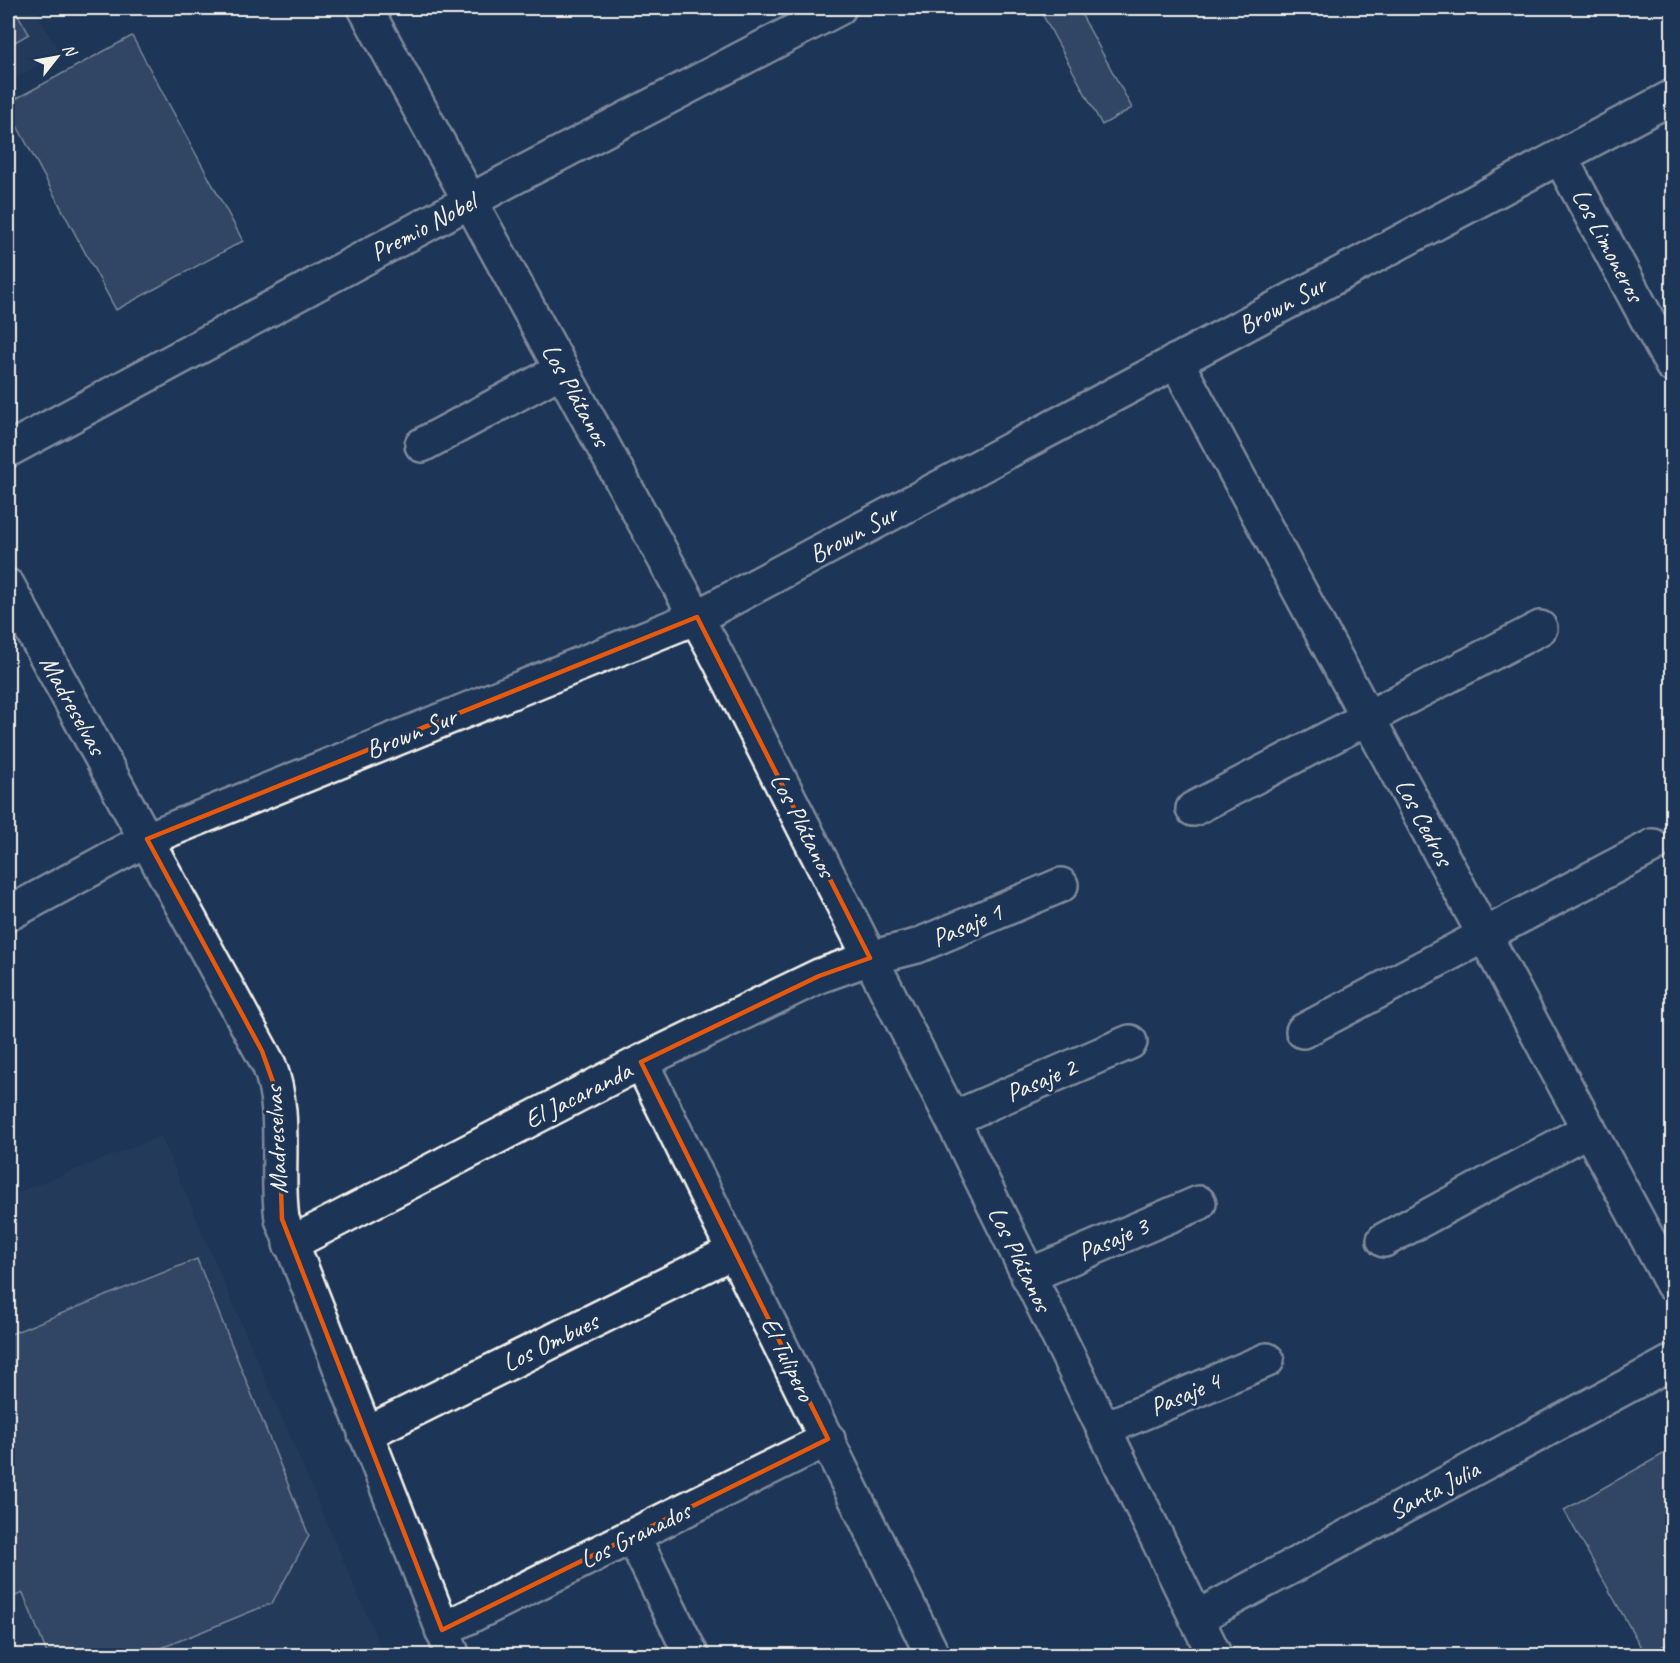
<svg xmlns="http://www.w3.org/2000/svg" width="1680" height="1663" viewBox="0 0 1680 1663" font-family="Caveat,sans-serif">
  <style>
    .built { fill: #2a4060 }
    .building { fill: #485b74; stroke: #f4f1e8; stroke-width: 1.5 }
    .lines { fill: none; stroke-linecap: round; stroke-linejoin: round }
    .minor-casing { stroke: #f4f1e8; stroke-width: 38 }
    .minor { stroke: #1d3557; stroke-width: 33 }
    .marked { fill: none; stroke: #e8590c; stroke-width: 4.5; stroke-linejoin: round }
    .labels { text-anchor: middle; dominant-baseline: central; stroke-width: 6; stroke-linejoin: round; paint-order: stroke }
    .street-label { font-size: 26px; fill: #f4f1e8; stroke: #1d3557 }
  </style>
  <rect width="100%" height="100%" fill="#1d3557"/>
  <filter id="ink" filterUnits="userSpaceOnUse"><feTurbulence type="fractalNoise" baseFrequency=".0167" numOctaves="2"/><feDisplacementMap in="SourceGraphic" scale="12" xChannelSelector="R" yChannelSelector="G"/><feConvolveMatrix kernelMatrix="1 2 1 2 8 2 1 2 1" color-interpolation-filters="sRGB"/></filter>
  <g filter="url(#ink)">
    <path class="built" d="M8 8H34L60 53 8 83Z
      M161 1136 384 1655 8 1656V1196Z"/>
    <path class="building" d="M8 8H14L29 34 8 46Z
      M1039 8H1078L1132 108 1102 125Z
      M132 36 243 241 116 310 8 109V103Z
      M197 1259 309 1536 272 1603 142 1656H48L23 1593 8 1599V1335Z
      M1672 1449V1641L1646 1656 1564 1510Z"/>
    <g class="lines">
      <defs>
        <path id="minor" d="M365 8 713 648 952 1119 1215 1656
          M1560 157 1672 365
          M1176 361 1672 1284
          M422 445 562 370
          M8 450 509 180 839 8
          M8 586 269 1065C288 1114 275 1168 282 1219L453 1656
          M1193 809 1540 628
          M8 914 147 839 697 617 1672 97
          M1303 1031 1653 846
          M641 1062 933 1656
          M952 1119 1130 1042
          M1384 1240 1589 1129
          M290 1244 641 1062 819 976 870 958 917 946 1061 885
          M1028 1276 1199 1203
          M1104 1429 1267 1360
          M365 1434 734 1251
          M633 1536 692 1656
          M1196 1618 1672 1362
          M442 1630 828 1439"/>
      </defs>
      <use href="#minor" class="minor-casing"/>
      <use href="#minor" class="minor"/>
    </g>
  </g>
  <path d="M0 0H1680V1663H0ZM697 617 870 958 819 976 641 1062 828 1439 442 1630 282 1219 278 1096 262 1051 147 839Z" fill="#1d3557" fill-opacity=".55" fill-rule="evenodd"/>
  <path class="marked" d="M697 617 870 958 819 976 641 1062 828 1439 442 1630 282 1219 278 1096 262 1051 147 839Z"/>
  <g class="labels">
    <g class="street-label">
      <text transform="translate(423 227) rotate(-28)">Premio Nobel</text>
      <text transform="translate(1608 245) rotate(62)">Los Limoneros</text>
      <text transform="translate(1282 305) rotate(-28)">Brown Sur</text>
      <text transform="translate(576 395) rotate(61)">Los Plátanos</text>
      <text transform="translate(853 534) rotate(-28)">Brown Sur</text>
      <text transform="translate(73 705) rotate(61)">Madreselvas</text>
      <text transform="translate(411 733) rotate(-22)">Brown Sur</text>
      <text transform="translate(1424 822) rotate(62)">Los Cedros</text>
      <text transform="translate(803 825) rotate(63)">Los Plátanos</text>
      <text transform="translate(967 925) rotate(-23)">Pasaje 1</text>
      <text transform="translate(1041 1080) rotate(-23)">Pasaje 2</text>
      <text transform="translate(578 1095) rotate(-27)">El Jacaranda</text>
      <text transform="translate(276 1140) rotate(-93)">Madreselvas</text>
      <text transform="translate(1113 1239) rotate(-23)">Pasaje 3</text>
      <text transform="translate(1020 1259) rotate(64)">Los Plátanos</text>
      <text transform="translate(550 1342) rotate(-26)">Los Ombues</text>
      <text transform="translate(788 1359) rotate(64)">El Tulipero</text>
      <text transform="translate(1185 1394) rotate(-23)">Pasaje 4</text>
      <text transform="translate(1434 1490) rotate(-28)">Santa Julia</text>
      <text transform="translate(635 1535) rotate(-26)">Los Granados</text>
    </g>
  </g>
  <rect width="1680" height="1663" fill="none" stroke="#1d3557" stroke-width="30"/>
  <rect x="15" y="15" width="1650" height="1633" fill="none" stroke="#f4f1e8" stroke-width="2" filter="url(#ink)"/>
  <g transform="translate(57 57) rotate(59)" stroke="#1d3557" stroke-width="4.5" paint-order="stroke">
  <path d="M0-4.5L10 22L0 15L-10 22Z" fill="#f4f1e8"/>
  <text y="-9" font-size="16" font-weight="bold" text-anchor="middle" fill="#f4f1e8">N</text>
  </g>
</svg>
